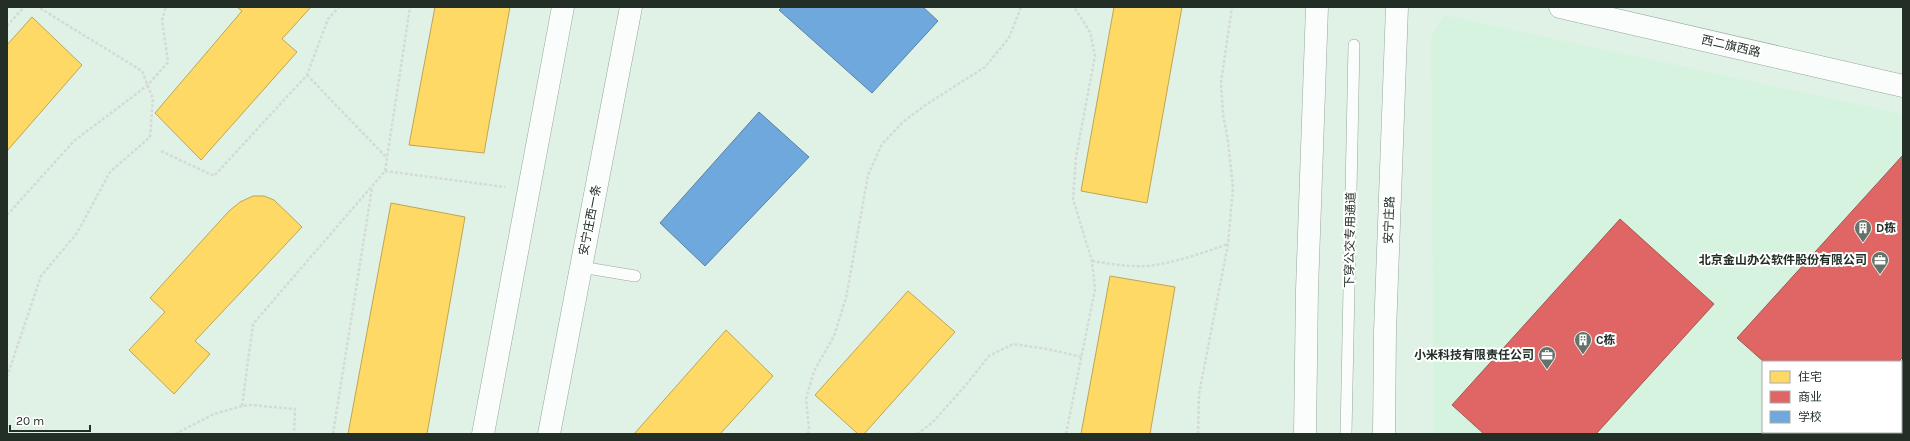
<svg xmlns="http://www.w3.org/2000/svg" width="1910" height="441" viewBox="0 0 1910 441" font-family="Karla,'Noto Sans SC',sans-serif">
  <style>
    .built { fill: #d6f3df; fill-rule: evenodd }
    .homes { fill: #ffd966; stroke: #bda653 }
    .shops { fill: #e06666; stroke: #a75553 }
    .schools { fill: #6fa8dc; stroke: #5883a5 }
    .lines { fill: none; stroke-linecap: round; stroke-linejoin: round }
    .service-casing { stroke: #98a69d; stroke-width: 12 }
    .minor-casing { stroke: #98a69d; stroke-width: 23 }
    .tertiary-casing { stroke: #98a69d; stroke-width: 23 }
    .path { stroke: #d4dad7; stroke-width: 2.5; stroke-dasharray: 3 2; stroke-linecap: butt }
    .service { stroke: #fafdfb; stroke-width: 11 }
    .minor { stroke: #fafdfb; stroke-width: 22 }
    .tertiary { stroke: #fafdfb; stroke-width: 22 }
    .labels { text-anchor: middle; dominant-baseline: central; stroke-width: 4; stroke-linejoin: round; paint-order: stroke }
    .street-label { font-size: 12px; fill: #222e26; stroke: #fff }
    .poi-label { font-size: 12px; font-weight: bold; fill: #222e26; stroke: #fff; text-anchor: start }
  </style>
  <rect width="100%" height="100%" fill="#e0f2e6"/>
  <path class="built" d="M1444 15 1903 114V434H1434L1431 37ZM1763 362H1901V432H1763Z"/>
  <path class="homes" d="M237 7H311L282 39 297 52 201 160 155 113 242 11Z
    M435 7H510L484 153 409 145Z
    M1114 7H1182L1147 203 1081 191Z
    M32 17 82 65 7 151V45Z
    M253 196H264L274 200 302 227 195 341 210 354 174 394 129 350 165 312 150 298 229 211 240 202Z
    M391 203 465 217 427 434H348Z
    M1110 276 1175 287 1150 434H1081Z
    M908 291 955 332 864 434H858L815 395Z
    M726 330 773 376 720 434H634Z"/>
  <path class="shops" d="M1903 155V357L1898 362H1764L1737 338Z
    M1620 219 1714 304 1596 434H1484L1452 405Z"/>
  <path class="schools" d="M782 7H923L938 21 872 93 779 10Z
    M759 112 809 157 705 266 660 223Z"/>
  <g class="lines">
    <defs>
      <path id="service" d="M581 267 635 276
        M1346 434 1354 45"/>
      <path id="minor" d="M483 434 563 7"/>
      <path id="tertiary" d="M1560 7 1903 86
        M549 434 631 7
        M1305 434 1307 290 1317 7
        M1384 434 1385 332 1397 7"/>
    </defs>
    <use href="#service" class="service-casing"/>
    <use href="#minor" class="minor-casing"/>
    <use href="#tertiary" class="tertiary-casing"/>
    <path class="path" d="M7 26 24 7
      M307 75 387 158
      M161 151 214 176 307 75 328 19 339 7
      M385 171 505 187
      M7 215 74 141 148 85 168 62 162 20 166 7
      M1092 261C1110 264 1129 267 1147 266 1175 263 1202 253 1228 244
      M7 377 41 276 77 233 110 172 150 137 153 99 142 71 38 7
      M242 406 253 324 385 171 410 7
      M175 434 214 414 242 406 251 405 295 409 294 434
      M333 434 372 188
      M808 434 809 428 806 399 814 371 834 336 846 298 868 175 882 144 903 122 927 104 985 67 1009 38 1021 7
      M917 434 932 423 965 386 989 356 1013 344 1047 349 1082 357
      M1066 434 1095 289 1092 261 1073 199 1076 157 1095 56 1090 32 1074 7
      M1198 434 1199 394 1228 244 1233 188 1228 141 1223 114 1221 82 1232 7"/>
    <use href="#service" class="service"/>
    <use href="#minor" class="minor"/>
    <use href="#tertiary" class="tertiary"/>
  </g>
  <defs>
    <symbol id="building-pin" viewBox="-11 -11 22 30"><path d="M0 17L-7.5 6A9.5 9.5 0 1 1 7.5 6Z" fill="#647369" stroke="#fff"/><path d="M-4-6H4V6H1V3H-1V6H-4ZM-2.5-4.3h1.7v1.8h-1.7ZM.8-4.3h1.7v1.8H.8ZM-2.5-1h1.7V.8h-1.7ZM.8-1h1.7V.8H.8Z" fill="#fff"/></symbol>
    <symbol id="office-pin" viewBox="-11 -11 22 30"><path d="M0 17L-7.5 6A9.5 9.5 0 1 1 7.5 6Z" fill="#647369" stroke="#fff"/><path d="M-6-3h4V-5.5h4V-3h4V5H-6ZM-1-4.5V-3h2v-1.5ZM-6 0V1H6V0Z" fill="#fff"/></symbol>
  </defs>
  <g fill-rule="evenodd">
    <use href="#building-pin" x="1853" y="218" width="20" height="27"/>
    <use href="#office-pin" x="1870" y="250" width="20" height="27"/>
    <use href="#building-pin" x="1573" y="330" width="20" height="27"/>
    <use href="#office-pin" x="1537" y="345" width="20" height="27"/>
  </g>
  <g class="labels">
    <g class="street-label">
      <text transform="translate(1731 46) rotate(13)">西二旗西路</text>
      <text transform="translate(590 220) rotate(-79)">安宁庄西一条</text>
      <text transform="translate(1389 220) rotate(-88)">安宁庄路</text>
      <text transform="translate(1350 240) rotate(-89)">下穿公交专用通道</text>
    </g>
    <g class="poi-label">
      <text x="1876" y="228">D栋</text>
      <text x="1867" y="260" text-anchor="end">北京金山办公软件股份有限公司</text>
      <text x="1596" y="340">C栋</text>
      <text x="1534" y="355" text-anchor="end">小米科技有限责任公司</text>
    </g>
  </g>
  <rect width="1910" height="441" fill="none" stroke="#222e26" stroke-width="16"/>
  <rect x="1762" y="361" width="140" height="72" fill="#ffffff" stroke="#a7aba8"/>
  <rect x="1770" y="371" width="20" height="12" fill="#ffd966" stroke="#a7aba8"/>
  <text x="1798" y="381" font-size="12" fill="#222e26">住宅</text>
  <rect x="1770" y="391" width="20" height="12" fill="#e06666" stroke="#a7aba8"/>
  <text x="1798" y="401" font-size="12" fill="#222e26">商业</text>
  <rect x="1770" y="411" width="20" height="12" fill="#6fa8dc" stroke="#a7aba8"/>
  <text x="1798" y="421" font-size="12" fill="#222e26">学校</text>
  <path d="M10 425v6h80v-6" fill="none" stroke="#222e26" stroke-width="2"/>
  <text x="16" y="425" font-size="12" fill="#222e26" stroke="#ffffff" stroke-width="3" paint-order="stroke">20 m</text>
</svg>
